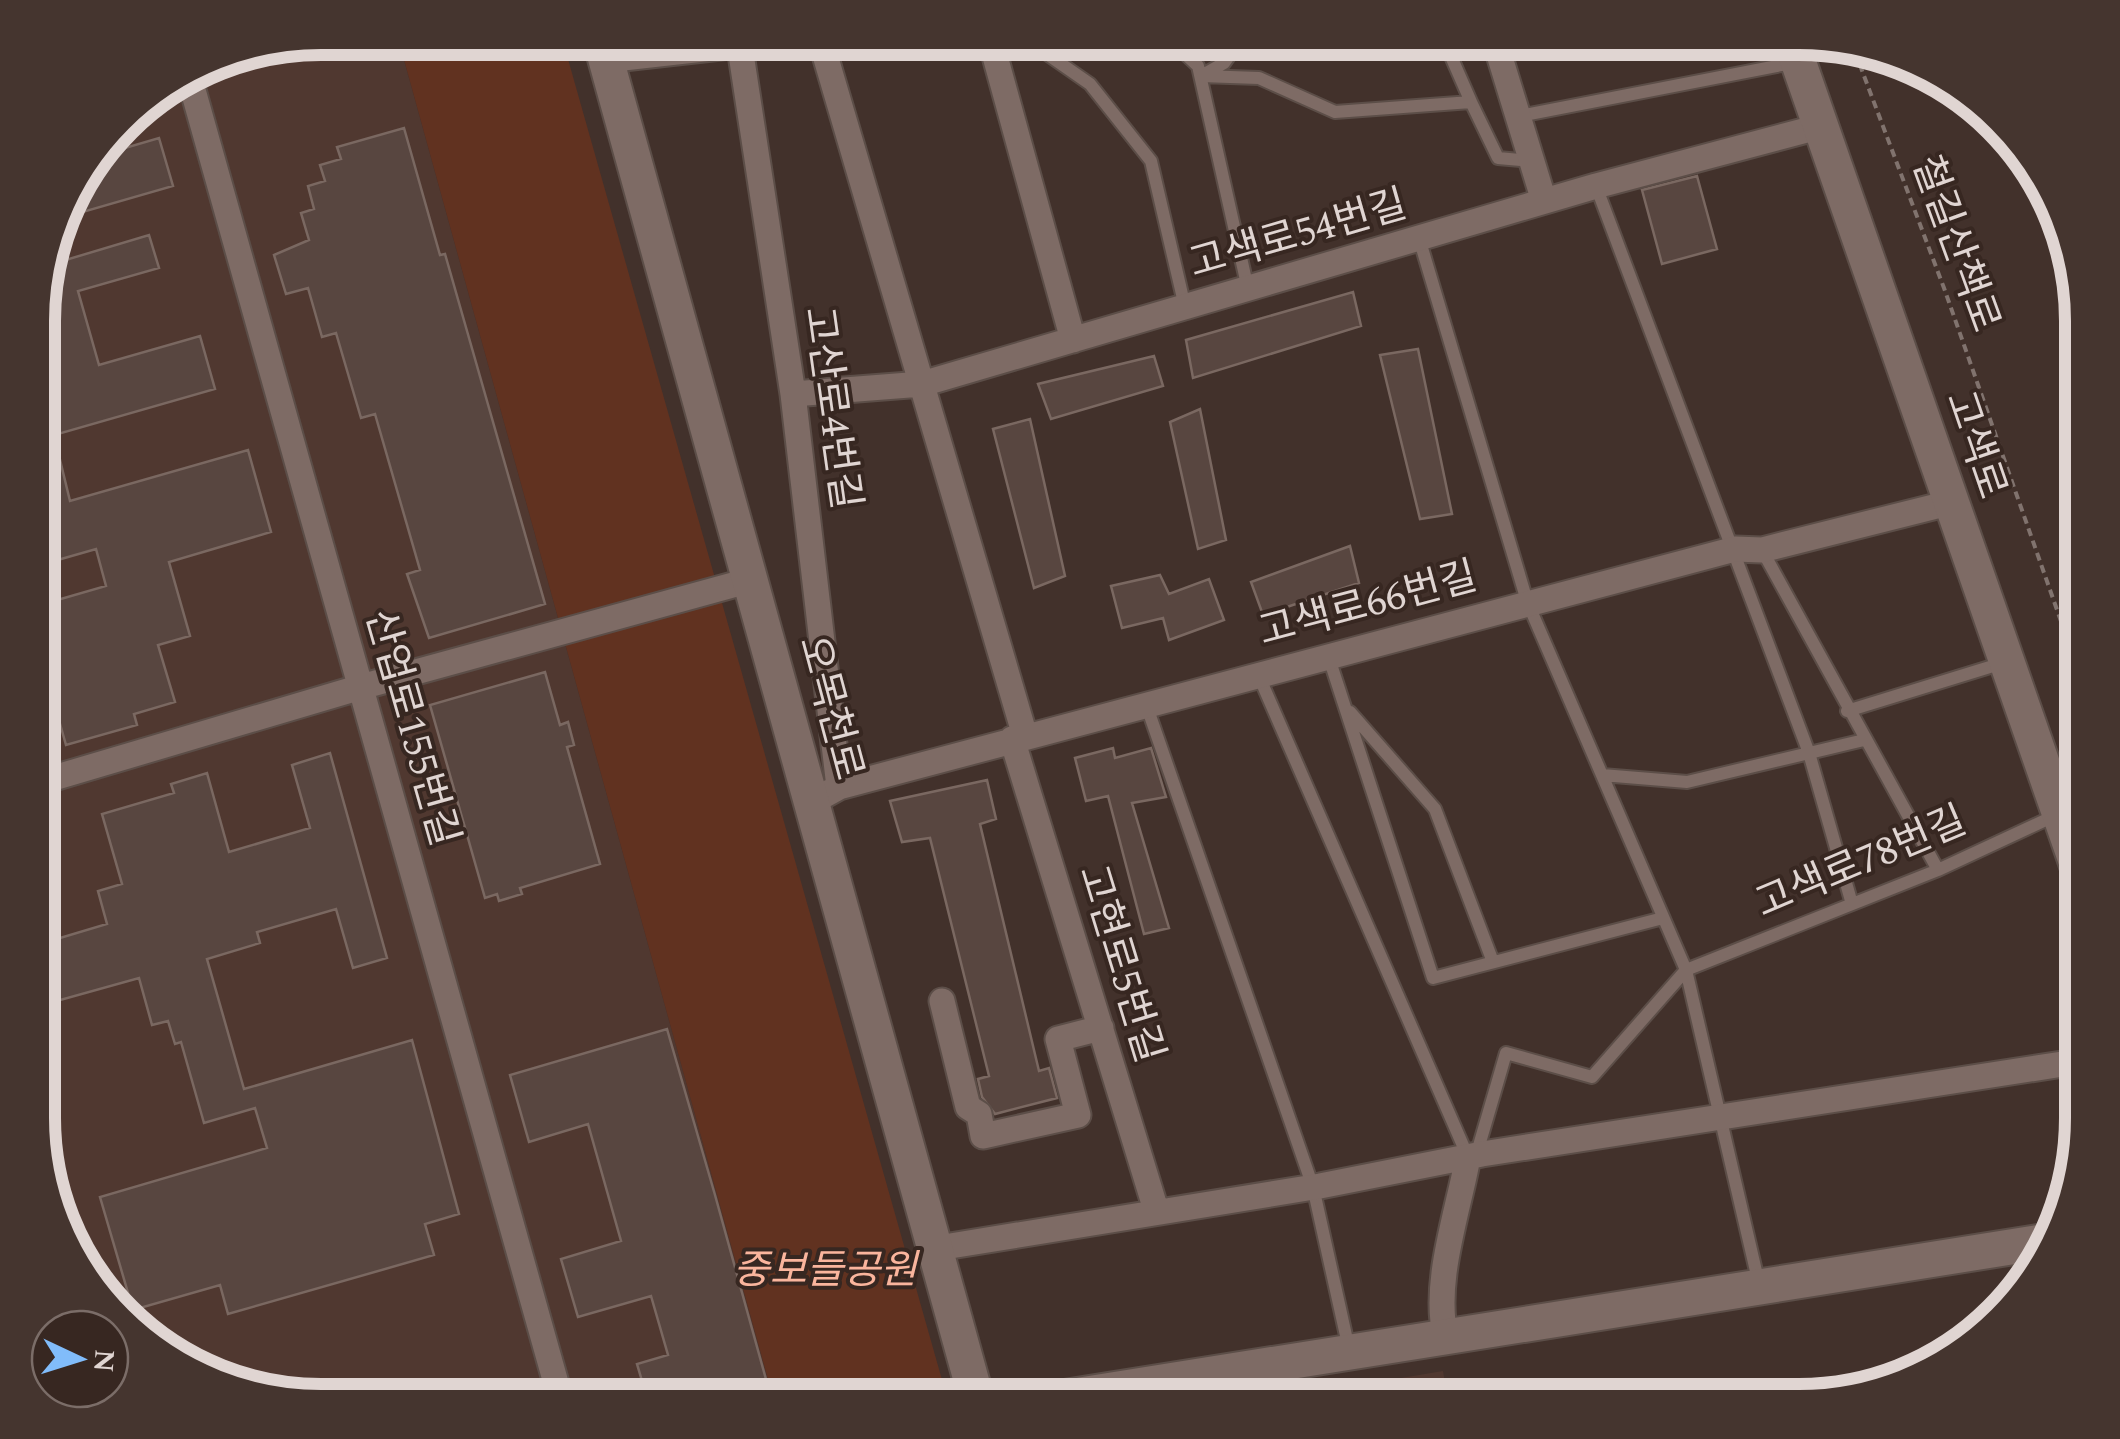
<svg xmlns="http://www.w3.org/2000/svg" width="2120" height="1439" viewBox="0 0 2120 1439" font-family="Spectral,'Noto Sans KR',serif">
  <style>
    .built { fill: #503830 }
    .green { fill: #613220 }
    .building { fill: #584640; stroke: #7a6861; stroke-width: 2.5 }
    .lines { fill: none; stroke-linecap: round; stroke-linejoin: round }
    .lane-casing { stroke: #5c4e48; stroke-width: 16 }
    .street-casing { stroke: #5c4e48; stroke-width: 29 }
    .secondary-casing { stroke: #5c4e48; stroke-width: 39 }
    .path { stroke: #81736e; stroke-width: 4; stroke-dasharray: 8 5; stroke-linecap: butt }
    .lane { stroke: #7e6b65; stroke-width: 12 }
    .street { stroke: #7e6b65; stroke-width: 25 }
    .secondary { stroke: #7e6b65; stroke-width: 35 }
    .labels { text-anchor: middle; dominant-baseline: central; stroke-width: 8; stroke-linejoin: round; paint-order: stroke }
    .street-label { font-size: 40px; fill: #e0d5d2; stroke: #372721 }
    .park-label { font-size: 40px; font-style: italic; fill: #fab59d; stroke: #372721 }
    .rim { fill: none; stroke: #e0d5d2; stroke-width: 12 }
  </style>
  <rect width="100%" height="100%" fill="#42312b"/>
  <path class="built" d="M321 38H398L774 1401H303L149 1343 75 1259 40 1155V283L75 180 134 107 229 53Z
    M1443 1371 1448 1401H1262Z"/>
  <path class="green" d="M398 38H562L948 1401H774Z"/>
  <path class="building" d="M404 128 440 255 445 254 545 604 429 638 407 574 420 570 375 414 361 418 336 333 322 337 308 288 286 294 274 255 309 240 301 213 314 209 308 186 325 181 320 165 341 159 337 147Z
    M159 138 173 186 62 218 75 180 94 157Z
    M1697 176 1717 249 1662 264 1642 190Z
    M149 235 159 268 78 291 99 365 200 336 215 389 54 435 70 501 248 450 271 532 169 562 190 636 158 645 175 702 134 714 137 725 66 745 40 653V605L106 586 96 549 40 565V283L53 244 59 262Z
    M1353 292 1361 326 1193 378 1186 340Z
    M1418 349 1452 514 1420 519 1380 355Z
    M1154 356 1163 386 1051 419 1038 384Z
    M1200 409 1226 540 1198 549 1170 422Z
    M1030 419 1065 576 1034 588 993 429Z
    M1350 546 1359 583 1263 615 1251 582Z
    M1160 575 1169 594 1209 579 1224 620 1169 640 1163 618 1122 628 1111 586Z
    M545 672 560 725 568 722 574 745 567 747 600 864 520 888 522 894 499 901 497 894 485 898 430 705Z
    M1113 748 1115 758 1151 748 1166 797 1132 803 1169 928 1144 934 1108 796 1086 801 1075 758Z
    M330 753 387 958 353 968 336 909 257 932 260 943 207 959 244 1089 412 1040 459 1214 425 1224 434 1255 228 1314 220 1285 133 1310 100 1197 267 1148 255 1108 204 1123 181 1042 175 1044 168 1021 152 1025 139 978 46 1004 40 982V944L107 924 98 891 122 884 102 814 174 793 171 784 207 773 229 852 310 828 292 765Z
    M987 780 996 819 980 824 1039 1071 1049 1068 1057 1098 995 1114 982 1097 978 1079 989 1076 930 838 902 842 890 801Z
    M667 1029 715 1195 772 1401H648L637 1364 668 1355 651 1296 578 1317 561 1259 621 1241 588 1124 529 1142 510 1075Z"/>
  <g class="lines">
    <defs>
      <path id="lane" d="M1024 38 1090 84 1151 161 1185 307
        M1168 38 1198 66 1248 289
        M1201 76 1259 78 1335 112 1471 102 1443 38
        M1201 76 1224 63 1242 38
        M1471 102 1498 158 1532 161
        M1520 116 1797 62
        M1596 186 1809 753 1852 904
        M1419 238 1527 601 1686 970 1759 1284
        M1762 550 1938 870
        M1328 655 1433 978 1663 918
        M1258 674 1468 1157
        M1146 704 1313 1187 1349 1349
        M1847 711 2006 662
        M1350 712 1435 809 1493 962
        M1602 775 1687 782 1864 740
        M1476 1156 1506 1053 1592 1077 1686 970 1938 870 2082 803"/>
      <path id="street" d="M820 38 1025 736
        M990 38 1073 340
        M1494 38 1544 201
        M739 41 793 394 839 787
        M189 76 561 1401
        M793 394 922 384 1596 186 1822 126
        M1012 739 1156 1210
        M40 782 361 687 751 580
        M812 802 839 787 1735 549 1762 550 1949 503
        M942 1001 968 1107 979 1114 983 1136 1078 1115 1058 1039 1101 1028
        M40 1133 75 1260
        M938 1248 1320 1186 1482 1154 2082 1061
        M1446 1339C1432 1283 1458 1213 1468 1157"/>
      <path id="secondary" d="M600 38 977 1401
        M1790 38 2082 878
        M605 55 756 38
        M1043 1401 2042 1242"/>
    </defs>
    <use href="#lane" class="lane-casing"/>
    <use href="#street" class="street-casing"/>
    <use href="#secondary" class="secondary-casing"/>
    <path class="path" d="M1855 52 1944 288 2082 681"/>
    <use href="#lane" class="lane"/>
    <use href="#street" class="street"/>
    <use href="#secondary" class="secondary"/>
  </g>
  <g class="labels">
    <g class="street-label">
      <text transform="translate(1298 235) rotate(-16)">고색로54번길</text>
      <text transform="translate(1955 244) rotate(70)">철길산책로</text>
      <text transform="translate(831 408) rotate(82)">고산로4번길</text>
      <text transform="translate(1975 445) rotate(71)">고색로</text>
      <text transform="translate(1368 605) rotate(-15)">고색로66번길</text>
      <text transform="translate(830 708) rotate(75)">오목천로</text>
      <text transform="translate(411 728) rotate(74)">산업로155번길</text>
      <text transform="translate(1861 863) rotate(-23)">고색로78번길</text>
      <text transform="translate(1120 964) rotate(73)">고현로5번길</text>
    </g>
    <g class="park-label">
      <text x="825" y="1271">중보들공원</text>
    </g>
  </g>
  <path d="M0 0H2120V1439H0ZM321 55H1799A266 266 0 0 1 2065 321V1118A266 266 0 0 1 1799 1384H321A266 266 0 0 1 55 1118V321A266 266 0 0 1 321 55Z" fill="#45352f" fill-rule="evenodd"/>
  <path class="rim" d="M321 55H1799A266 266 0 0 1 2065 321V1118A266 266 0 0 1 1799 1384H321A266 266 0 0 1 55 1118V321A266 266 0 0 1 321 55Z"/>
  <g transform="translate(80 1359) rotate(94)"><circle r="48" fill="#372721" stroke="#7b6d68" stroke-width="2.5"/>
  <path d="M0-8L18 38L0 25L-18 38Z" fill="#81bcfa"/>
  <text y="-15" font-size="28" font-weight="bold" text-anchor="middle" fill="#e0d5d2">N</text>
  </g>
</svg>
